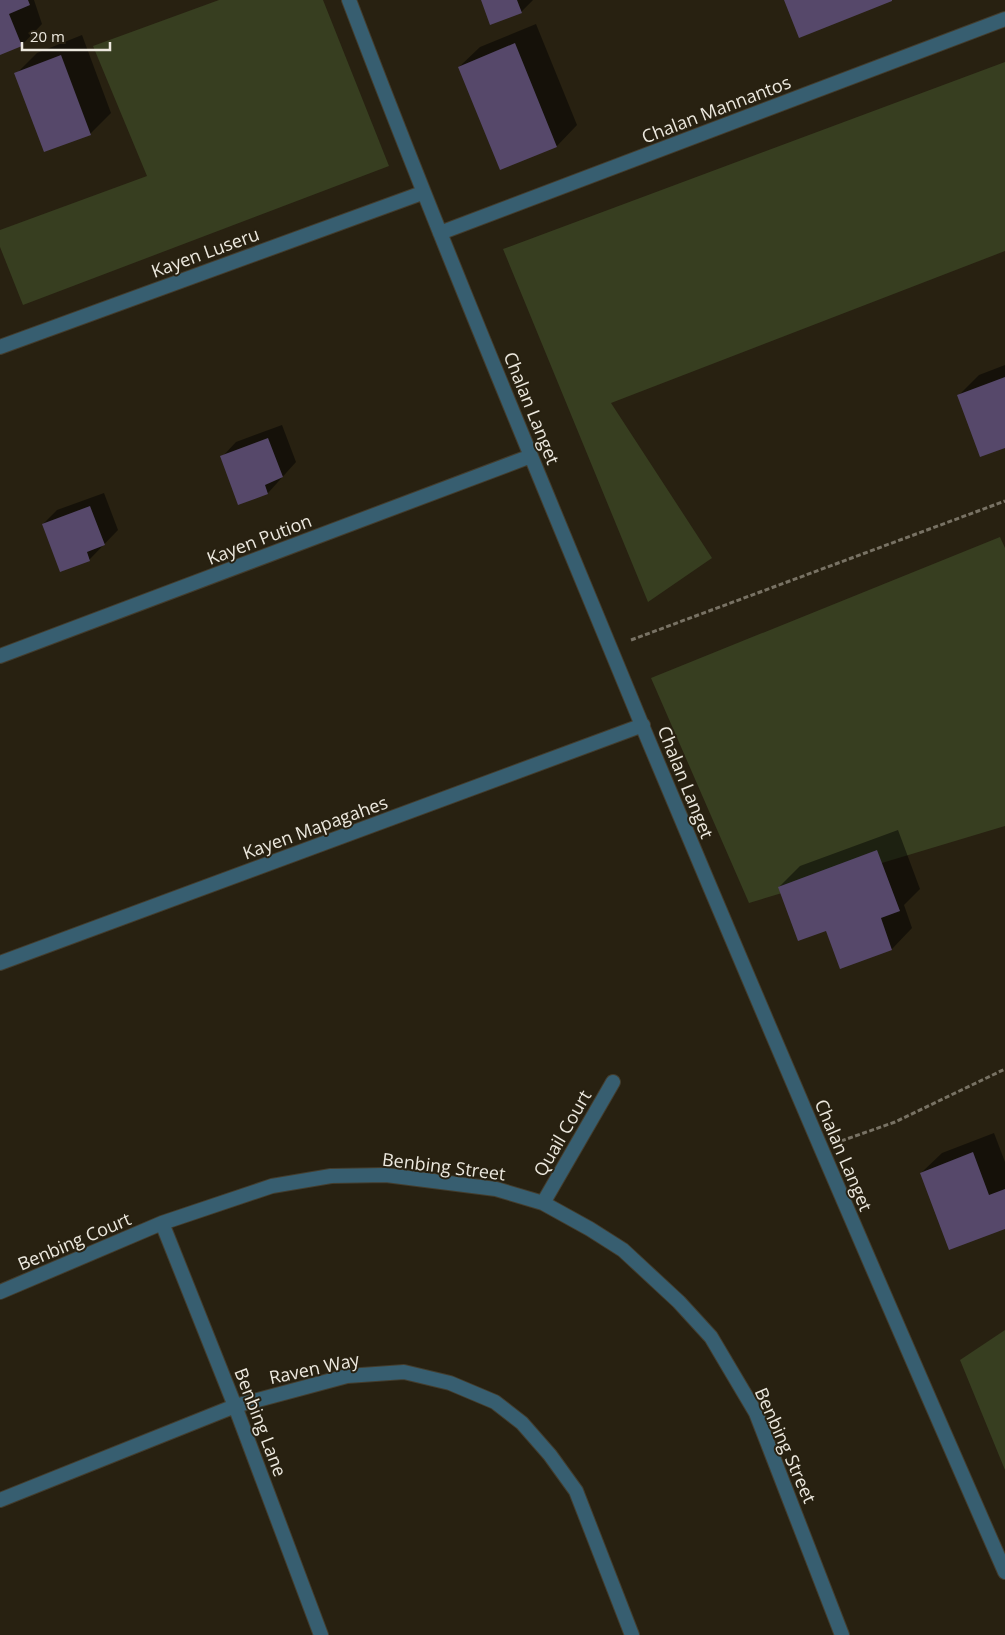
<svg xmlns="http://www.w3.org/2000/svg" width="1005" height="1635" viewBox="0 0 1005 1635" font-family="'Open Sans',sans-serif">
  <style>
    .green { fill: #373e20 }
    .shadow { fill: #0007 }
    .building { fill: #56486a }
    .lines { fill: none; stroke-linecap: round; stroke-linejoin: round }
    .minor-casing { stroke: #433d2e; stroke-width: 16 }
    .path { stroke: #787264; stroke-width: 3; stroke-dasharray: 5 2.5; stroke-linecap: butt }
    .minor { stroke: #375e70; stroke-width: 14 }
    .labels { text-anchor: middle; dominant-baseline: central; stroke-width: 4; stroke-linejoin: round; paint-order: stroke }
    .street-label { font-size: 18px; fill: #ece8de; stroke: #282111 }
  </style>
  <rect width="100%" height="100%" fill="#282111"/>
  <path class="green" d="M219 0H323L389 166 23 305 0 247V230L147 176 93 46Z
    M1005 62V251L611 403 712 558 648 602 503 249Z
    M1000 537 1005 548V826L749 903 651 678Z
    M1005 1330V1470L960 1360Z"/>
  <path class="shadow" d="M0 0H34L42 24 22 45 0 53Z
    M482 0H533L521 12Z
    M536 24 577 125 557 146 500 169 459 67 480 47Z
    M82 35 111 113 90 134 16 74 37 53Z
    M1005 365V446L959 395 979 375Z
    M282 425 296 462 268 493 239 503 222 457 236 442Z
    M104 493 118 530 89 560 43 524 57 510Z
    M898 830 920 889 904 905 912 928 892 949 826 929 779 887 800 866Z
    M994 1133 1005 1162V1228L921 1173 942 1153Z"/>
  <path class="building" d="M0 0H28L30 5 9 14 22 46 0 55Z
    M481 0H517L522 13 490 25Z
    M784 0H892V1L799 38Z
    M515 43 557 147 500 170 458 67Z
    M61 55 91 135 44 152 14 73Z
    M1005 377V448L980 457 957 395Z
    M268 438 283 477 265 485 268 494 238 505 220 456Z
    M90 506 105 545 87 552 90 561 60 572 42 524Z
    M877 850 900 911 881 918 892 950 840 969 826 931 798 941 778 887Z
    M973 1152 989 1195 1005 1189V1229L949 1250 920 1173Z"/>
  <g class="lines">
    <defs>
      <path id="minor" d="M349 0C442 245 544 487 644 730 762 1012 882 1292 1005 1572
        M440 233 1005 19
        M0 347 422 193
        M0 656 531 456
        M0 963 643 725
        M543 1203 613 1082
        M162 1223 235 1406 321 1635
        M0 1292 162 1223 272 1186 331 1176 386 1175 496 1189 543 1203 590 1229 623 1250 679 1302 711 1337 756 1413 842 1635
        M0 1500 235 1406 347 1376 404 1372 450 1383 495 1402 522 1423 550 1455 576 1491 632 1635"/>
    </defs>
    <use href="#minor" class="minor-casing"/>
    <path class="path" d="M631 640 1005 501
      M841 1141 895 1122 1005 1069"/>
    <use href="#minor" class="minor"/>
  </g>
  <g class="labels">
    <g class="street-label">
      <text transform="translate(716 109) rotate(-21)">Chalan Mannantos</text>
      <text transform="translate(205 252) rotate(-20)">Kayen Luseru</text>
      <text transform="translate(532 408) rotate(68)">Chalan Langet</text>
      <text transform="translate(259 539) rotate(-21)">Kayen Pution</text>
      <text transform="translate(686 782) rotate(68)">Chalan Langet</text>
      <text transform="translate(315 827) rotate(-20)">Kayen Mapagahes</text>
      <text transform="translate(562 1133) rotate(-60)">Quail Court</text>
      <text transform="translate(844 1155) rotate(67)">Chalan Langet</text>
      <text transform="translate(444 1166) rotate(7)">Benbing Street</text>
      <text transform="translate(74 1241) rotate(-23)">Benbing Court</text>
      <text transform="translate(314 1368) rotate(-12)">Raven Way</text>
      <text transform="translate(261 1422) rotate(69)">Benbing Lane</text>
      <text transform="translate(786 1445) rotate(66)">Benbing Street</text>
    </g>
  </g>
  <path d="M22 42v8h88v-8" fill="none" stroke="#ece8de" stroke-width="2.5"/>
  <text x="30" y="42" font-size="15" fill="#ece8de" stroke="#282111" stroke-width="4" paint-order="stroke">20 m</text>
</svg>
